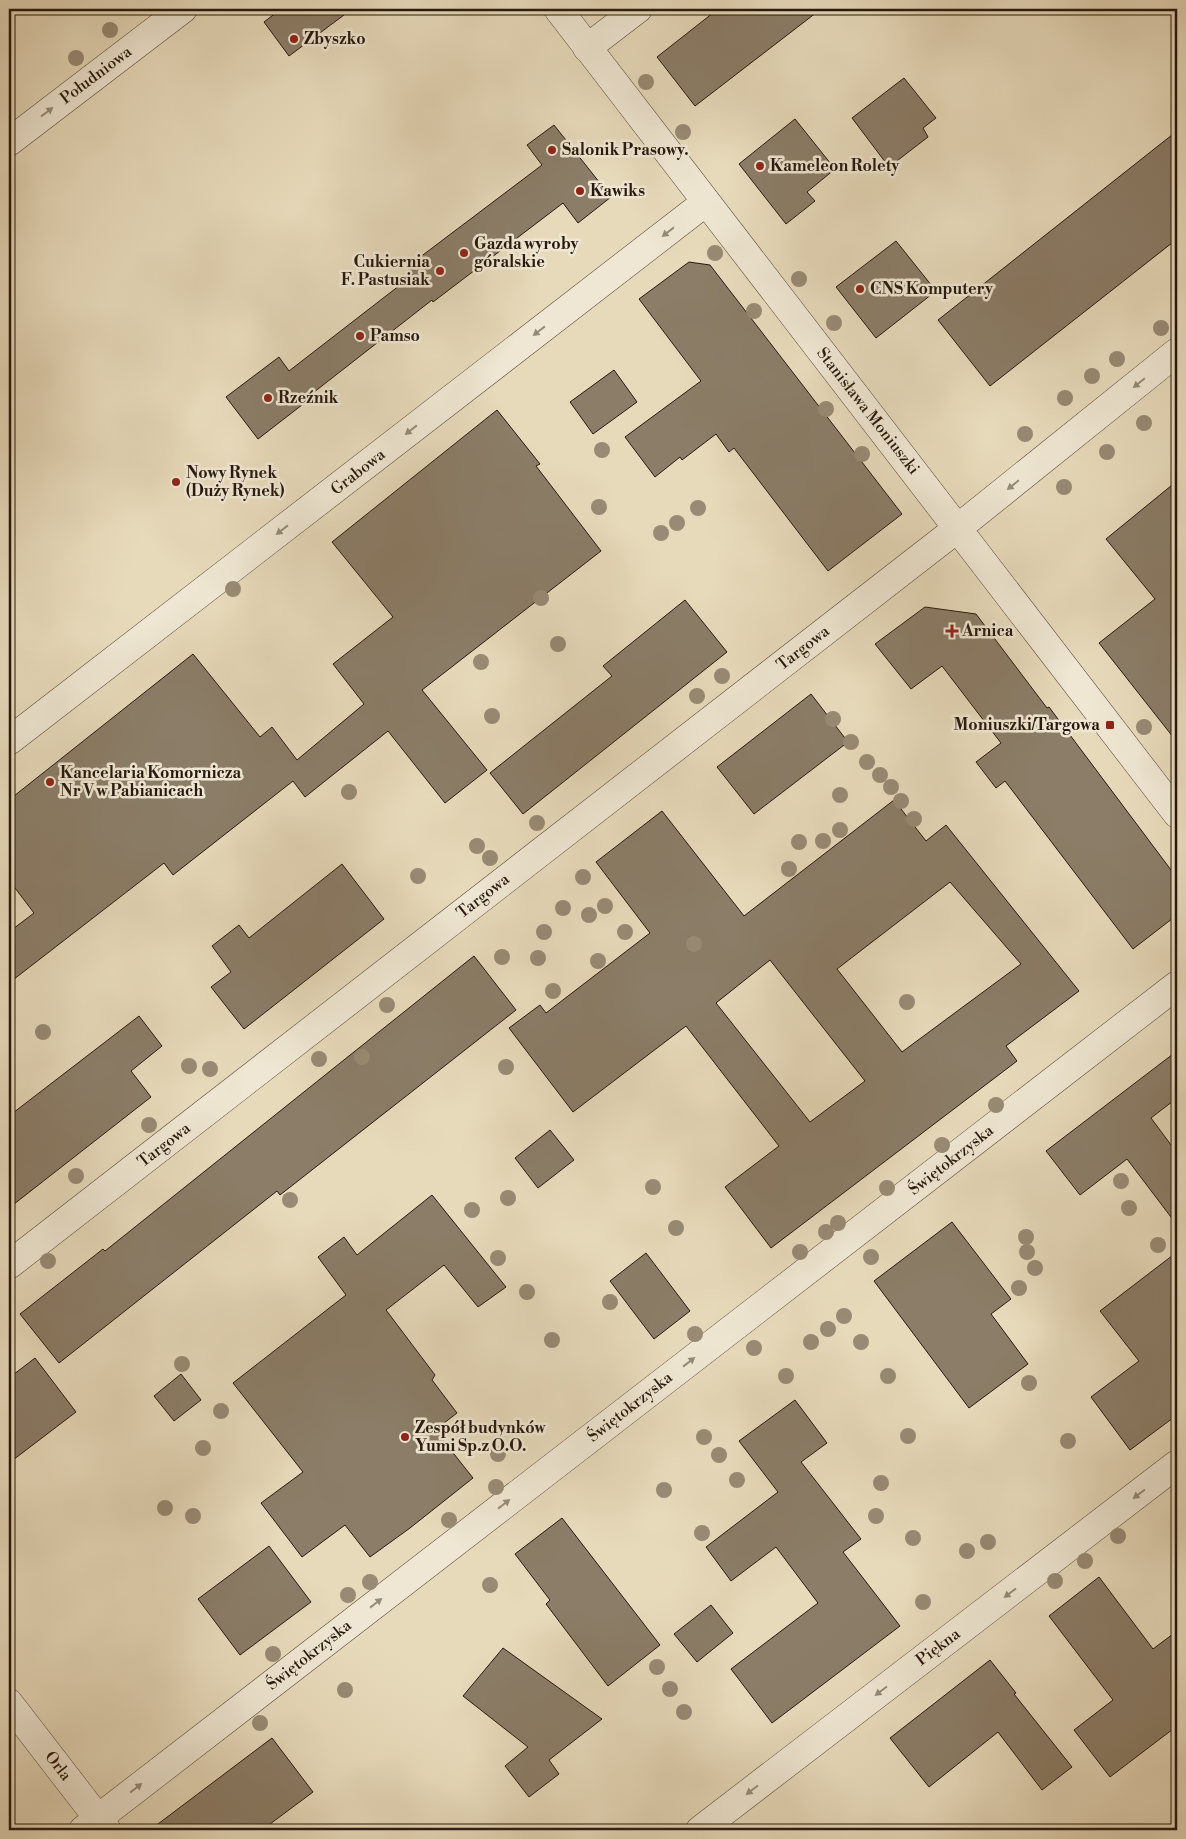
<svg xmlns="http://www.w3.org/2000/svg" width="1186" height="1839" viewBox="0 0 1186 1839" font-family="'Libre Bodoni',serif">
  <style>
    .building { fill: #8b7d68; stroke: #27180e; fill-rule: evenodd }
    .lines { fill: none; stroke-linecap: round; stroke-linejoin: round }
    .minor-casing { stroke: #574839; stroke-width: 29 }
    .minor { stroke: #efe7d3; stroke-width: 28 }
    .tree { fill: #988a74 }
    .oneway { fill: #958a7a }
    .poi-dot { fill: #8f2418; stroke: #efe7d3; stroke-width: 2 }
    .labels { text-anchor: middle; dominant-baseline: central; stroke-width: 5; stroke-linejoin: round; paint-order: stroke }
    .poi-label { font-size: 16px; font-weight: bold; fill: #27180e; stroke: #efe7d3; text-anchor: start }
    .street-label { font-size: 16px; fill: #27180e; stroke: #efe7d3 }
  </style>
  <rect width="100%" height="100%" fill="#e7dabb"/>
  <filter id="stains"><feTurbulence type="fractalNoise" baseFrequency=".004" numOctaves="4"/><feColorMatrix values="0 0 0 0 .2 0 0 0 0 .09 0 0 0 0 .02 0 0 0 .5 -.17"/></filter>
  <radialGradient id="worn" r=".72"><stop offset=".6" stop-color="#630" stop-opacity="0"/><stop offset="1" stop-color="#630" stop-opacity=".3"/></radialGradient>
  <path class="building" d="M281 9H352L289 56 264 22Z
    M718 9H821L695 106 657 57Z
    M904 78 936 118 923 128 928 137 889 167 852 118Z
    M795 119 835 169 807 192 815 201 786 224 739 164Z
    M554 125 611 197 578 223 563 203 433 302 432 300 309 396 311 398 258 439 226 397 279 357 289 371 413 275 407 267 542 165 527 145Z
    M1177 131V239L990 386 938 320Z
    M896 241 936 291 876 338 836 287Z
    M689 262 710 265 902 514 828 571 734 448 729 452 716 434 682 460 680 457 655 477 625 437 701 381 639 299Z
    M614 370 637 402 593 434 570 402Z
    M497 410 540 464 536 466 601 551 422 690 487 770 445 803 388 731 305 797 293 781 173 875 164 863 9 983V932L34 913 9 880V800L193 654 260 737 272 727 297 760 364 704 333 664 393 617 332 542Z
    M1177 481V742L1099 643 1155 599 1106 539Z
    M685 600 727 652 523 814 490 773 612 676 603 666Z
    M925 607 976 614 1047 708 1049 707 1177 878V915L1133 949 1005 781 996 788 976 762 1001 743 942 666 911 689 875 644Z
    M811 694 848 742 754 814 717 767Z
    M894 800 926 841 946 825 1079 991 1006 1046 1017 1061 771 1248 725 1187 779 1146 686 1026 573 1112 509 1028 540 1005 546 1013 650 933 596 862 662 811 744 916ZM950 882 1021 964 902 1052 837 969ZM770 960 865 1081 810 1122 716 1003Z
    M342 864 384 919 244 1029 211 987 231 972 212 946 239 925 249 938Z
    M474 956 516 1010 280 1195 277 1191 59 1363 20 1314 103 1249 105 1251Z
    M139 1016 162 1046 131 1071 151 1097 9 1208V1116Z
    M1177 1051V1098L1151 1118 1177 1153V1225L1127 1159 1080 1195 1046 1151Z
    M550 1130 574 1160 538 1188 515 1158Z
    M432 1195 506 1287 478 1307 444 1265 386 1310 435 1375 432 1380 457 1413 435 1430 473 1478 410 1528 370 1557 345 1525 302 1557 261 1503 303 1472 233 1383 346 1295 318 1257 344 1237 357 1255Z
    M952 1222 1011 1299 991 1314 1028 1364 969 1408 874 1281Z
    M1177 1252V1415L1130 1450 1091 1397 1139 1361 1100 1311Z
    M646 1253 690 1311 654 1339 610 1281Z
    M35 1358 76 1412 9 1463V1378Z
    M181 1374 201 1400 174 1421 154 1396Z
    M795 1400 827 1443 801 1462 861 1539 843 1552 900 1626 772 1723 731 1669 818 1603 776 1547 731 1581 706 1547 778 1492 739 1441Z
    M562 1518 660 1645 608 1686 546 1604 550 1600 515 1554Z
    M269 1546 311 1602 240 1655 198 1599Z
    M1099 1577 1153 1649 1177 1631V1726L1110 1777 1074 1730 1113 1700 1049 1616Z
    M711 1605 733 1633 697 1662 674 1634Z
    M503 1648 602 1719 549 1760 559 1774 529 1797 505 1766 528 1747 463 1696Z
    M990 1660 1016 1693 1014 1694 1072 1767 1042 1790 998 1732 929 1787 890 1738Z
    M272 1738 313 1792 262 1830H150Z"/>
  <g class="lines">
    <defs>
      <path id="minor" d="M558 9 1177 814
        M587 48 638 9
        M9 142 183 9
        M9 741 706 202
        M9 1265 958 528 1177 352
        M9 1703 107 1830
        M83 1830 1177 985
        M700 1830 1177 1464"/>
    </defs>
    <use href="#minor" class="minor-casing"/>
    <use href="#minor" class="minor"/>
  </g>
  <g class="tree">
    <circle cx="110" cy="30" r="8"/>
    <circle cx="76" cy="58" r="8"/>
    <circle cx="646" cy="82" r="8"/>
    <circle cx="683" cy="132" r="8"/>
    <circle cx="715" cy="253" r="8"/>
    <circle cx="799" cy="279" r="8"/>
    <circle cx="754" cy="311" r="8"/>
    <circle cx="834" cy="323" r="8"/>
    <circle cx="1161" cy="328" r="8"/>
    <circle cx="1117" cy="359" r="8"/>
    <circle cx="1092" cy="376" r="8"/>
    <circle cx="1065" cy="398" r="8"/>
    <circle cx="826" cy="409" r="8"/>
    <circle cx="1144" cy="423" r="8"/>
    <circle cx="1025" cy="434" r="8"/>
    <circle cx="602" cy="450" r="8"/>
    <circle cx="1107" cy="452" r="8"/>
    <circle cx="862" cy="454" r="8"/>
    <circle cx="1064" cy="487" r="8"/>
    <circle cx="599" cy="507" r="8"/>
    <circle cx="698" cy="508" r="8"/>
    <circle cx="677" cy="523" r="8"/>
    <circle cx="661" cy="533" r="8"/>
    <circle cx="233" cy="589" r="8"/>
    <circle cx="541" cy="598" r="8"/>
    <circle cx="558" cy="644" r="8"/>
    <circle cx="481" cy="662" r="8"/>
    <circle cx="722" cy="676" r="8"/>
    <circle cx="697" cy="696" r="8"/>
    <circle cx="492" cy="716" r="8"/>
    <circle cx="833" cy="719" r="8"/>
    <circle cx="1144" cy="727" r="8"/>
    <circle cx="851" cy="742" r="8"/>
    <circle cx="867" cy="762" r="8"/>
    <circle cx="880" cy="775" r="8"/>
    <circle cx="891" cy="787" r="8"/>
    <circle cx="349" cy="792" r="8"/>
    <circle cx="840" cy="795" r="8"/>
    <circle cx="901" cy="801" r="8"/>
    <circle cx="914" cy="819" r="8"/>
    <circle cx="537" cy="823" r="8"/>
    <circle cx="840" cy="830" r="8"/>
    <circle cx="823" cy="841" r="8"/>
    <circle cx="799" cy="842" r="8"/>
    <circle cx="477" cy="846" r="8"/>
    <circle cx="490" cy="858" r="8"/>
    <circle cx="789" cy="869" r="8"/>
    <circle cx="418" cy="876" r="8"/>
    <circle cx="583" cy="877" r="8"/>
    <circle cx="605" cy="906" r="8"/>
    <circle cx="563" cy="908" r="8"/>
    <circle cx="589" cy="915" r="8"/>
    <circle cx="544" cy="932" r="8"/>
    <circle cx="625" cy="932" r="8"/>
    <circle cx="694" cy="944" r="8"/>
    <circle cx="502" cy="957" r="8"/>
    <circle cx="538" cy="958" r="8"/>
    <circle cx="598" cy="961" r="8"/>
    <circle cx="553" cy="991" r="8"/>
    <circle cx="907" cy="1002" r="8"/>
    <circle cx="387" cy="1005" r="8"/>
    <circle cx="43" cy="1032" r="8"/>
    <circle cx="362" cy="1057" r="8"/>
    <circle cx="319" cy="1059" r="8"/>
    <circle cx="189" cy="1066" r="8"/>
    <circle cx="506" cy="1067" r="8"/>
    <circle cx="210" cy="1069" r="8"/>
    <circle cx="996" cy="1105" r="8"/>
    <circle cx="149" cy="1125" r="8"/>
    <circle cx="942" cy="1145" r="8"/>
    <circle cx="76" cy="1176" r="8"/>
    <circle cx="1121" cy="1181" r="8"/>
    <circle cx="653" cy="1187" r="8"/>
    <circle cx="887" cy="1188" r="8"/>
    <circle cx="508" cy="1198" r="8"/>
    <circle cx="290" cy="1200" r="8"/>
    <circle cx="1129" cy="1208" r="8"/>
    <circle cx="472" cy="1210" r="8"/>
    <circle cx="838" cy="1223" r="8"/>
    <circle cx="676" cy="1228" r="8"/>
    <circle cx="826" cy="1232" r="8"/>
    <circle cx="1026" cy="1237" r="8"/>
    <circle cx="1158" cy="1245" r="8"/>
    <circle cx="800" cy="1252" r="8"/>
    <circle cx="1027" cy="1252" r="8"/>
    <circle cx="871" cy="1257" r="8"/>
    <circle cx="498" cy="1258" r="8"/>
    <circle cx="48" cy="1261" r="8"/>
    <circle cx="1035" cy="1268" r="8"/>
    <circle cx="1019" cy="1288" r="8"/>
    <circle cx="527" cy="1292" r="8"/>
    <circle cx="610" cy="1302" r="8"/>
    <circle cx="844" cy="1316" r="8"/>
    <circle cx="828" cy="1329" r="8"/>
    <circle cx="695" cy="1334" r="8"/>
    <circle cx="552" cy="1340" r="8"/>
    <circle cx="811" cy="1342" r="8"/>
    <circle cx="861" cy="1342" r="8"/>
    <circle cx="754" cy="1348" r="8"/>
    <circle cx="182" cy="1364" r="8"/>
    <circle cx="786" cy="1376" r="8"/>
    <circle cx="888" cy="1376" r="8"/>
    <circle cx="1029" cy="1383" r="8"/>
    <circle cx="221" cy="1411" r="8"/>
    <circle cx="908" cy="1436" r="8"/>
    <circle cx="704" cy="1437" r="8"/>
    <circle cx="1068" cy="1441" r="8"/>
    <circle cx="203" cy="1448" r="8"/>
    <circle cx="498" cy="1454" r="8"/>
    <circle cx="719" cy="1455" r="8"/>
    <circle cx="737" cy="1480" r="8"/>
    <circle cx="881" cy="1483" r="8"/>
    <circle cx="496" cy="1487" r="8"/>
    <circle cx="664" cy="1490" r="8"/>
    <circle cx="165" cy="1508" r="8"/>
    <circle cx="193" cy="1516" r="8"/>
    <circle cx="876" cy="1516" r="8"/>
    <circle cx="449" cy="1520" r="8"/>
    <circle cx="702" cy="1533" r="8"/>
    <circle cx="1118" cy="1536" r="8"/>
    <circle cx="913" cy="1538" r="8"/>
    <circle cx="988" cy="1542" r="8"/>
    <circle cx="967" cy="1551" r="8"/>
    <circle cx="1085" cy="1561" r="8"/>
    <circle cx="1055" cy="1581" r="8"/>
    <circle cx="370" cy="1582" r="8"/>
    <circle cx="490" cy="1585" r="8"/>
    <circle cx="348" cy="1595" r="8"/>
    <circle cx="923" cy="1602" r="8"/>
    <circle cx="273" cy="1654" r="8"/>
    <circle cx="657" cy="1667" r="8"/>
    <circle cx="670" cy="1689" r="8"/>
    <circle cx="345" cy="1690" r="8"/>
    <circle cx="684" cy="1712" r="8"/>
    <circle cx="260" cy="1723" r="8"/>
  </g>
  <defs><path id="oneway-solid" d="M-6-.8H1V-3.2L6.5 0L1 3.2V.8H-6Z" transform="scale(1.25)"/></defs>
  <g class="oneway">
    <use href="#oneway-solid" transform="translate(47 112) rotate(-37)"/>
    <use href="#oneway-solid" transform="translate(668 232) rotate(142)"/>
    <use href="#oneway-solid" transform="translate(539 331) rotate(142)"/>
    <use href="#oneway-solid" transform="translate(1139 383) rotate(141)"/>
    <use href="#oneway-solid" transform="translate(411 430) rotate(142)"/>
    <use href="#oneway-solid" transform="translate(1013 485) rotate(141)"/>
    <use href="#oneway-solid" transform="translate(282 530) rotate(142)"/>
    <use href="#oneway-solid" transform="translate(689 1362) rotate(-38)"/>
    <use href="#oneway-solid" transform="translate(1139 1494) rotate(143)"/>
    <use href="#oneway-solid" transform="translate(504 1504) rotate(-38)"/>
    <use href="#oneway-solid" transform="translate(1010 1593) rotate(143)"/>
    <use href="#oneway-solid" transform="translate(376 1603) rotate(-38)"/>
    <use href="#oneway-solid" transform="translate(881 1691) rotate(143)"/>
    <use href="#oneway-solid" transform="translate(136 1788) rotate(-38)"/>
    <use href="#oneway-solid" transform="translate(752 1790) rotate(143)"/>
  </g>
  <g class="poi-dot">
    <circle cx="294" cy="39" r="5"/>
    <circle cx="552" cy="150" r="5"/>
    <circle cx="760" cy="166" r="5"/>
    <circle cx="580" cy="191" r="5"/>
    <circle cx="464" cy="253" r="5"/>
    <circle cx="440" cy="271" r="5"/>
    <circle cx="860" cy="289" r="5"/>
    <circle cx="360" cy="336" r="5"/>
    <circle cx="268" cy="398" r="5"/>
    <circle cx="176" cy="482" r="5"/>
    <path d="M949.5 623.5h5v5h5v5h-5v5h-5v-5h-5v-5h5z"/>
    <rect x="1105" y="720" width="10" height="10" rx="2.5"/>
    <circle cx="50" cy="782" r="5"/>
    <circle cx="405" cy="1437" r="5"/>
  </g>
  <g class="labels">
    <g class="poi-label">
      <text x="304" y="39">Zbyszko</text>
      <text x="562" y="150">Salonik Prasowy.</text>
      <text x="770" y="166">Kameleon Rolety</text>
      <text x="590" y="191">Kawiks</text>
      <text x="474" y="244">Gazda wyroby<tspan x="474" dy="18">góralskie</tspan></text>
      <text x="430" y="262" text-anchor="end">Cukiernia<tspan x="430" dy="18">F. Pastusiak</tspan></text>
      <text x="870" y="289">CNS Komputery</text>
      <text x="370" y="336">Pamso</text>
      <text x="278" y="398">Rzeźnik</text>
      <text x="186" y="473">Nowy Rynek<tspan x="186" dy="18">(Duży Rynek)</tspan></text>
      <text x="962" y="631">Arnica</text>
      <text x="1100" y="725" text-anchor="end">Moniuszki/Targowa</text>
      <text x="60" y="773">Kancelaria Komornicza<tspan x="60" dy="18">Nr V w Pabianicach</tspan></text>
      <text x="415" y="1428">Zespół budynków<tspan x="415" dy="18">Yumi Sp.z O.O.</tspan></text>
    </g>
    <g class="street-label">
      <text transform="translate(96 75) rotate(-37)">Południowa</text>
      <text transform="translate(868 411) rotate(52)">Stanisława Moniuszki</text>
      <text transform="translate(358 472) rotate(-38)">Grabowa</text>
      <text transform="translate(803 648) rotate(-38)">Targowa</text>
      <text transform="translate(483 896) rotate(-38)">Targowa</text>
      <text transform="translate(164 1145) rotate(-38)">Targowa</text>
      <text transform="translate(951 1160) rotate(-38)">Świętokrzyska</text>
      <text transform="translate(630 1407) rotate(-38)">Świętokrzyska</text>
      <text transform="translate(938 1647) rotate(-37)">Piękna</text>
      <text transform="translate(309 1655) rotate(-38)">Świętokrzyska</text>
      <text transform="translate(58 1766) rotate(52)">Orla</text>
    </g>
  </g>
  <rect width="1186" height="1839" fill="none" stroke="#e7dabb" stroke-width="30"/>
  <rect x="10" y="10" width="1166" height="1819" fill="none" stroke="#27180e" stroke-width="2.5"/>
  <rect x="15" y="15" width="1156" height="1809" fill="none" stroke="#27180e"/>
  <rect width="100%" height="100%" filter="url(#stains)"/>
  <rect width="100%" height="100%" fill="url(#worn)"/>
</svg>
